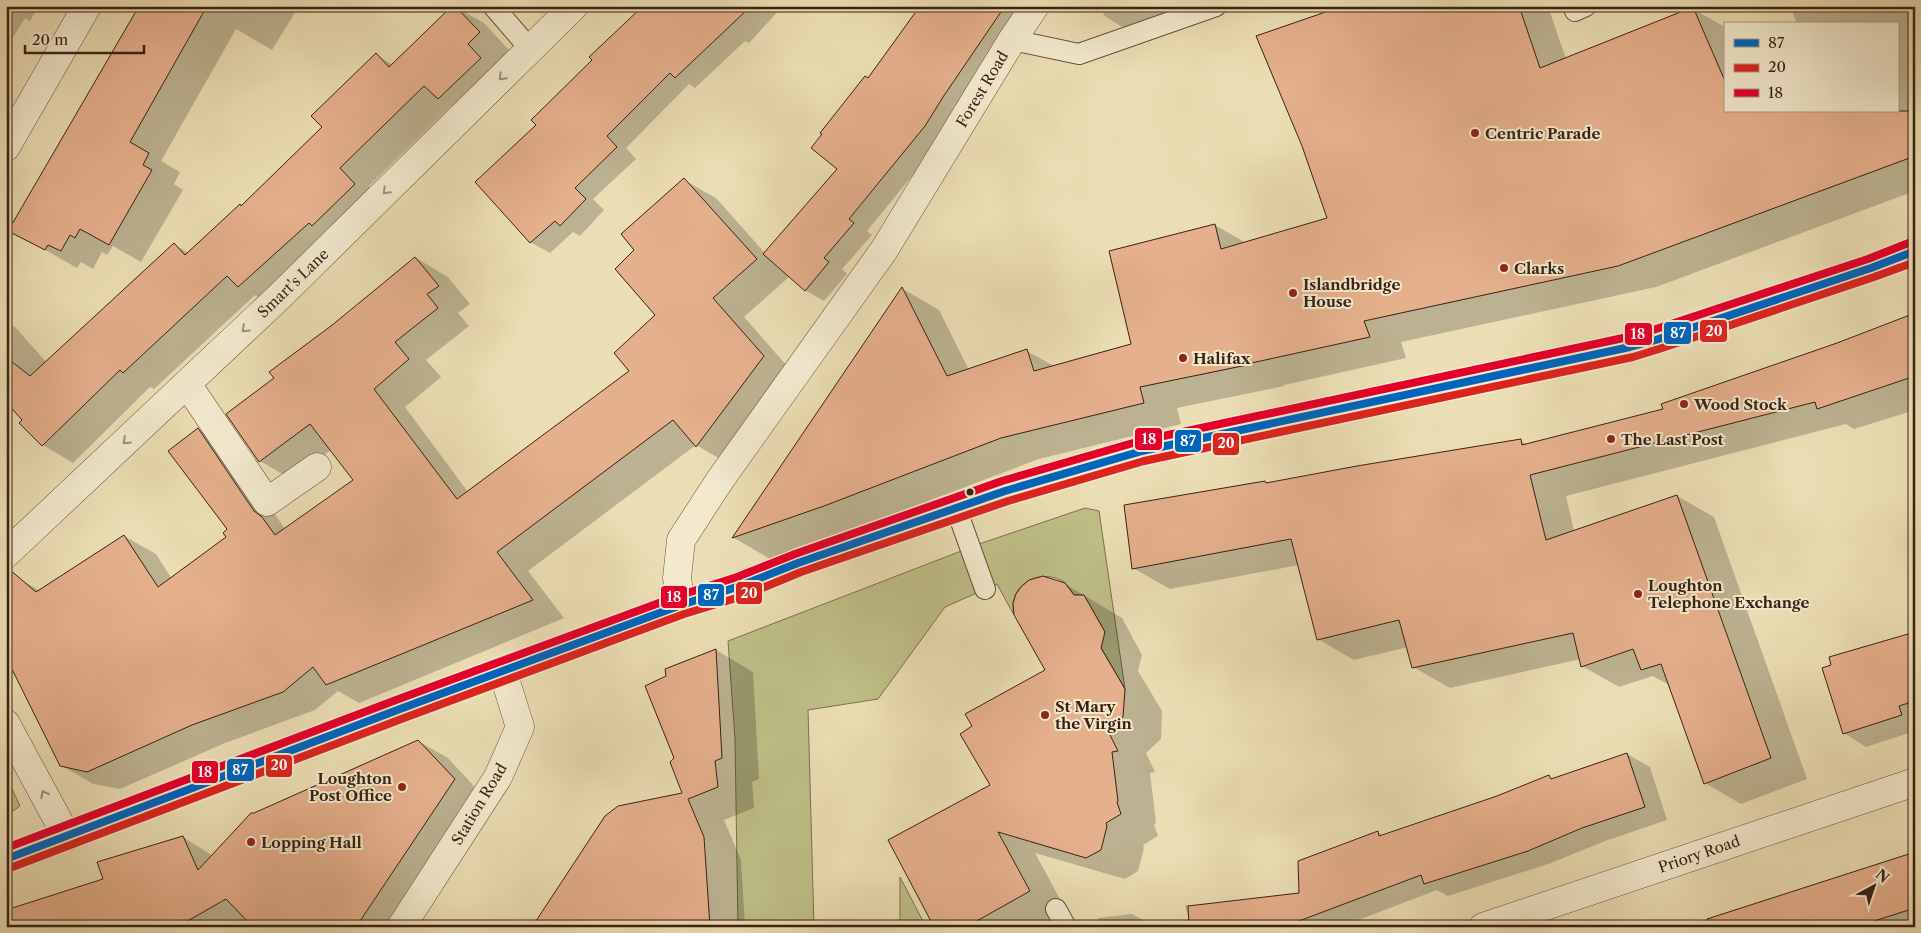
<svg xmlns="http://www.w3.org/2000/svg" width="1921" height="933" viewBox="0 0 1921 933" font-family="'Libre Caslon Text',serif">
  <style>
    .green { fill: #bfbf88; stroke: #7d704e }
    .shadow { fill: #0003 }
    .building { fill: #e5b08c; stroke: #3b2013 }
    .lines { fill: none; stroke-linecap: round; stroke-linejoin: round }
    .service-casing { stroke: #67503b; stroke-width: 22 }
    .minor-casing { stroke: #67503b; stroke-width: 29 }
    .tertiary-casing { stroke: #67503b; stroke-width: 29 }
    .primary-casing { stroke: #3b2013; stroke-width: 29 }
    .service { stroke: #f3eace; stroke-width: 20 }
    .minor { stroke: #f3eace; stroke-width: 28 }
    .tertiary { stroke: #f3eace; stroke-width: 28 }
    .primary { stroke: #ecdeb4; stroke-width: 28 }
    .bus-1-casing { stroke: #f3eace; stroke-width: 11 }
    .bus-2-casing { stroke: #f3eace; stroke-width: 11 }
    .bus-3-casing { stroke: #f3eace; stroke-width: 11 }
    .bus-1 { stroke: #0065bd; stroke-width: 8 }
    .bus-2 { stroke: #dc241f; stroke-width: 8 }
    .bus-3 { stroke: #e4002b; stroke-width: 8 }
    .oneway { stroke: #a08f7a }
    .poi-dot { fill: #8f2418; stroke: #f3eace; stroke-width: 2 }
    .bus-dot { fill: #3b2013; stroke: #f3eace; stroke-width: 2 }
    .labels { text-anchor: middle; dominant-baseline: central; stroke-width: 4; stroke-linejoin: round; paint-order: stroke }
    .street-label { font-size: 15px; fill: #3b2013; stroke: #f3eace }
    .poi-label { font-size: 15px; font-weight: bold; fill: #3b2013; stroke: #f3eace; text-anchor: start }
    .line-badge { stroke: #f3eace; stroke-width: 2 }
    .badge-label { font-size: 14px; text-anchor: middle; font-weight: bold; fill: #fff }
  </style>
  <rect width="100%" height="100%" fill="#ecdeb4"/>
  <filter id="stains"><feTurbulence type="fractalNoise" baseFrequency=".004" numOctaves="4"/><feColorMatrix values="0 0 0 0 .2 0 0 0 0 .09 0 0 0 0 .02 0 0 0 .5 -.17"/></filter>
  <radialGradient id="worn" r=".72"><stop offset=".6" stop-color="#630" stop-opacity="0"/><stop offset="1" stop-color="#630" stop-opacity=".3"/></radialGradient>
  <path class="green" d="M1085 508 1099 511 1125 689 1099 644 1105 632 1084 595H1074C1071 591 1068 585 1064 582 1048 571 1022 577 1015 596 1012 603 1013 609 1014 615L997 584 945 607 878 699 808 710 814 927H738L735 739 728 641 982 543Z
    M6 776 20 806 6 816Z
    M900 877 926 927H900Z"/>
  <path class="shadow" d="M6 6H39L30 21 25 18 6 49Z
    M140 6H299L272 50 236 29 161 161 180 172 174 184 183 190 141 262 113 246 107 255 102 252 93 269 81 262 77 268 42 248Z
    M454 6 484 23 509 50 497 62 510 75 469 116 451 106 369 186 384 202 269 304 255 295 154 389 150 387 73 463 43 445 21 423 24 420 6 400V323L15 327 47 363 174 244 188 253 242 207 324 127 376 55 393 65Z
    M647 6H783L749 43 745 41 695 88 689 84 626 148 636 159 593 199 604 210 580 236 573 232 550 253 530 242 538 126Z
    M921 6H1031L944 137 867 231 872 235 842 269 847 274 824 301 805 290 790 276 744 317 795 375 729 464 696 445 528 571 564 618 359 703 338 691 315 710 225 743 120 789 93 784 61 765 17 675 6 669V591L18 578 40 591 124 536 156 554 172 579 227 537 229 529 198 430 230 448 285 529 355 480 331 450 291 479 260 461 275 378 332 327 416 258 448 277 470 304 458 313 469 326 426 360 441 377 405 407 468 492 631 371 657 315 636 251 684 180 716 198 765 253 839 169 868 79Z
    M1109 6H1201L1140 38 1103 15Z
    M1347 6H1548L1566 59 1693 9 1725 27V111H1897V24H1797L1790 6H1915V191L1656 287 1401 342 1406 358 1284 385V386L1177 408 1181 424 1039 459 862 526 770 559 734 538 903 289 939 310 969 370 1027 351 1054 366 1132 344 1110 252 1215 225 1246 243 1329 219Z
    M1915 314V410L1854 429 1846 424 1566 496 1574 531 1677 496 1714 517 1807 779 1741 804 1705 783 1669 685 1653 676 1619 687 1582 666 1581 659 1450 688 1413 667 1408 647 1354 660 1318 639 1299 565 1170 589 1133 568 1268 484 1521 441 1528 445 1664 410Z
    M1065 584 1122 618 1142 655 1138 671 1162 711 1161 739 1146 753 1155 772 1150 773 1156 823 1154 824 1158 836 1143 845 1144 848 1138 871 1125 879 1035 853 1067 912 1042 927H935L992 786 1046 671Z
    M1915 634V731L1866 747 1844 733Z
    M716 650 753 672 759 779 752 782 754 808 724 820 741 860 745 927H534L683 794 675 759 666 670Z
    M418 741 448 758 483 796 397 927H258L284 899 235 927H6L105 880 183 837 213 856 254 814Z
    M1627 754 1650 767 1667 820 1605 841 1551 863 1448 896 1437 890 1340 927H1191L1185 905H1202L1300 894 1377 832 1384 836 1498 798 1549 777 1554 779Z
    M1915 852V927H1688L1781 897Z
    M1132 914 1143 920 1144 927H1099L1098 918Z"/>
  <path class="building" d="M139 6H207L130 142 149 153 143 165 152 170 109 245 80 229 75 238 70 235 61 251 48 245 45 250 8 231Z
    M452 6H455L480 32 468 44 481 58 438 99 424 86 340 168 355 184 312 226 309 223 238 287 227 276 123 373 120 370 42 446 19 423 22 420 6 402V357L30 376 174 243 185 255 240 204 241 206 322 127 311 116 376 53 389 67Z
    M643 6H751L675 78 670 73 607 136 617 147 575 188 586 199 560 226 555 221 530 243 475 182 536 125 531 120 592 60 589 57Z
    M920 6H1005L943 97 925 126 849 219 854 223 824 258 829 262 805 291 763 254 837 169 811 148 822 134 820 133 865 76 868 78Z
    M1343 6H1519L1540 68 1693 7 1725 81V111H1915V156L1618 266 1364 321 1370 337 1247 364V365L1140 387 1144 403 1001 438 824 506 732 538 902 287 947 376 1027 349 1034 371 1131 344 1109 251 1215 224 1221 249 1327 218 1302 146 1256 36Z
    M684 178 757 259 713 298 764 356 696 447 673 420 497 552 533 600 326 685 313 667 283 692 192 725 87 772 60 766 6 657V569H9L36 592 124 535 158 587 226 537 223 533 227 529 168 451 198 428 254 511 262 517 275 535 353 480 310 424 259 462 226 414 274 378 269 372 331 326 415 257 439 286 427 294 438 308 395 342 409 359 374 389 457 499 629 371 614 353 655 315 615 269 634 250 621 234Z
    M1915 313V376L1817 409 1815 402 1530 475 1546 540 1677 495 1771 758 1704 784 1661 664 1641 670 1633 649 1581 667 1573 633 1412 668 1399 620 1317 640 1291 539 1132 569 1124 505 1265 481 1266 483 1357 466 1521 439 1522 445 1663 409 1661 404 1837 343Z
    M1043 576 1065 583 1074 595H1084L1105 632 1101 648 1125 689 1123 717 1108 731 1118 751 1112 752 1118 801 1117 802 1121 814 1106 823 1107 826 1101 850 1086 858 998 832 1030 891 966 927H934L888 840 990 785 960 734 972 726 965 714 1045 670 1014 615 1013 603 1016 594 1021 587 1029 580Z
    M1915 632V701L1899 706 1902 715 1843 734 1822 668 1831 665 1829 657Z
    M716 649 722 758 715 761 718 787 688 799 704 837 710 927H532L605 816 618 806 682 793 670 762 674 758 645 686 666 676 665 669Z
    M418 740 455 779 356 927H253L226 899 177 927H6V910L103 879 97 862 183 836 198 870 251 813H254Z
    M1627 753 1645 807 1582 828 1528 851 1424 884 1421 875 1283 927H1189L1188 906 1299 893 1298 861 1378 831 1379 836 1497 796 1549 775 1551 779Z
    M1915 852V908L1874 921 1876 927H1708L1707 919Z"/>
  <g class="lines">
    <defs>
      <path id="service" d="M493 6 530 49
        M1573 6 1575 11 1586 6
        M1012 40 1079 54 1216 6
        M956 508 985 589
        M1056 909 1066 927"/>
      <path id="minor" d="M6 147 87 6
        M187 384 267 502 317 467
        M6 554 280 296 574 6
        M6 724 67 837
        M1483 927 1915 782"/>
      <path id="tertiary" d="M681 605 677 578 681 540 720 480 884 250 1012 40 1035 6
        M401 927 498 777 520 727 503 672"/>
      <path id="primary" d="M6 859 400 709 681 605 740 586 798 563 1005 491 1142 451 1630 347 1656 340 1871 268 1915 251"/>
    </defs>
    <use href="#service" class="service-casing"/>
    <use href="#minor" class="minor-casing"/>
    <use href="#tertiary" class="tertiary-casing"/>
    <use href="#primary" class="primary-casing"/>
    <use href="#service" class="service"/>
    <use href="#minor" class="minor"/>
    <use href="#tertiary" class="tertiary"/>
    <use href="#primary" class="primary"/>
    <defs>
      <path id="bus-1" d="M6 859 400 709 681 605 740 586 798 563 1005 491 1142 451 1630 347 1656 340 1871 268 1915 251"/>
      <path id="bus-2" d="M10 868 404 718 684 614 743 596 801 572 1008 501 1144 461 1633 357 1659 349 1874 277 1915 262"/>
      <path id="bus-3" d="M6 848 396 700 678 596 737 577 795 554 1002 481 1140 441 1628 337 1653 330 1868 259 1911 242"/>
    </defs>
    <use href="#bus-1" class="bus-1-casing"/>
    <use href="#bus-2" class="bus-2-casing"/>
    <use href="#bus-3" class="bus-3-casing"/>
    <use href="#bus-1" class="bus-1"/>
    <use href="#bus-2" class="bus-2"/>
    <use href="#bus-3" class="bus-3"/>
  </g>
  <defs><path id="oneway-chevron" d="M-2-3.5L2.5 0L-2 3.5" fill="none" stroke-width="1.6" stroke-linecap="round" stroke-linejoin="round" transform="scale(1.25)"/></defs>
  <g class="oneway">
    <use href="#oneway-chevron" transform="translate(502 77) rotate(135)"/>
    <use href="#oneway-chevron" transform="translate(386 191) rotate(135)"/>
    <use href="#oneway-chevron" transform="translate(245 329) rotate(137)"/>
    <use href="#oneway-chevron" transform="translate(126 441) rotate(137)"/>
    <use href="#oneway-chevron" transform="translate(44 794) rotate(-118)"/>
  </g>
  <g class="poi-dot">
    <circle cx="1475" cy="133" r="5"/>
    <circle cx="1504" cy="268" r="5"/>
    <circle cx="1293" cy="293" r="5"/>
    <circle cx="1183" cy="358" r="5"/>
    <circle cx="1684" cy="404" r="5"/>
    <circle cx="1611" cy="439" r="5"/>
    <circle cx="1638" cy="594" r="5"/>
    <circle cx="1045" cy="715" r="5"/>
    <circle cx="402" cy="787" r="5"/>
    <circle cx="251" cy="842" r="5"/>
  </g>
  <circle class="bus-dot" cx="970" cy="492" r="4.5"/>
  <g class="labels">
    <g class="street-label">
      <text transform="translate(982 89) rotate(-59)">Forest Road</text>
      <text transform="translate(293 283) rotate(-44)">Smart's Lane</text>
      <text transform="translate(479 804) rotate(-59)">Station Road</text>
      <text transform="translate(1699 854) rotate(-19)">Priory Road</text>
    </g>
    <g class="poi-label">
      <text x="1485" y="133">Centric Parade</text>
      <text x="1514" y="268">Clarks</text>
      <text x="1303" y="284">Islandbridge<tspan x="1303" dy="17">House</tspan></text>
      <text x="1193" y="358">Halifax</text>
      <text x="1694" y="404">Wood Stock</text>
      <text x="1621" y="439">The Last Post</text>
      <text x="1648" y="585">Loughton<tspan x="1648" dy="17">Telephone Exchange</tspan></text>
      <text x="1055" y="706">St Mary<tspan x="1055" dy="17">the Virgin</tspan></text>
      <text x="392" y="778" text-anchor="end">Loughton<tspan x="392" dy="17">Post Office</tspan></text>
      <text x="261" y="842">Lopping Hall</text>
    </g>
  </g>
  <g class="line-badge">
    <rect x="1699" y="319" width="29" height="24" rx="5" fill="#dc241f"/>
    <rect x="1663" y="321" width="29" height="24" rx="5" fill="#0065bd"/>
    <rect x="1624" y="322" width="29" height="24" rx="5" fill="#e4002b"/>
    <rect x="1134" y="427" width="29" height="24" rx="5" fill="#e4002b"/>
    <rect x="1174" y="429" width="28" height="24" rx="5" fill="#0065bd"/>
    <rect x="1212" y="432" width="28" height="24" rx="5" fill="#dc241f"/>
    <rect x="735" y="581" width="28" height="24" rx="5" fill="#dc241f"/>
    <rect x="697" y="583" width="28" height="24" rx="5" fill="#0065bd"/>
    <rect x="660" y="585" width="28" height="24" rx="5" fill="#e4002b"/>
    <rect x="265" y="754" width="28" height="24" rx="5" fill="#dc241f"/>
    <rect x="226" y="758" width="29" height="24" rx="5" fill="#0065bd"/>
    <rect x="191" y="760" width="28" height="24" rx="5" fill="#e4002b"/>
  </g>
  <g class="badge-label">
    <text x="1714" y="336">20</text>
    <text x="1678" y="338">87</text>
    <text x="1638" y="339">18</text>
    <text x="1149" y="444">18</text>
    <text x="1188" y="446">87</text>
    <text x="1226" y="448">20</text>
    <text x="749" y="598">20</text>
    <text x="711" y="600">87</text>
    <text x="674" y="602">18</text>
    <text x="279" y="770">20</text>
    <text x="240" y="775">87</text>
    <text x="205" y="777">18</text>
  </g>
  <rect width="1921" height="933" fill="none" stroke="#ecdeb4" stroke-width="25"/>
  <rect x="8" y="8" width="1906" height="918" fill="none" stroke="#3b2013" stroke-width="2.5"/>
  <rect x="12" y="12" width="1896" height="908" fill="none" stroke="#3b2013"/>
  <rect x="1724" y="22" width="175" height="90" fill="#f3eace" stroke="#a99983"/>
  <rect x="1734" y="39" width="25" height="8" fill="#0065bd" stroke="#a99983"/>
  <text x="1768" y="48" font-size="15" fill="#3b2013">87</text>
  <rect x="1734" y="64" width="25" height="8" fill="#dc241f" stroke="#a99983"/>
  <text x="1768" y="72" font-size="15" fill="#3b2013">20</text>
  <rect x="1734" y="89" width="25" height="8" fill="#e4002b" stroke="#a99983"/>
  <text x="1768" y="98" font-size="15" fill="#3b2013">18</text>
  <g transform="translate(1874 886) rotate(40)" stroke="#f3eace" stroke-width="4" paint-order="stroke">
  <path d="M0-4L9 19L0 12L-9 19Z" fill="#3b2013"/>
  <text y="-8" font-size="14" font-weight="bold" text-anchor="middle" fill="#3b2013">N</text>
  </g>
  <path d="M25 45v8h119v-8" fill="none" stroke="#3b2013" stroke-width="2.5"/>
  <text x="32" y="45" font-size="15" fill="#3b2013" stroke="#f3eace" stroke-width="4" paint-order="stroke">20 m</text>
  <rect width="100%" height="100%" filter="url(#stains)"/>
  <rect width="100%" height="100%" fill="url(#worn)"/>
</svg>
